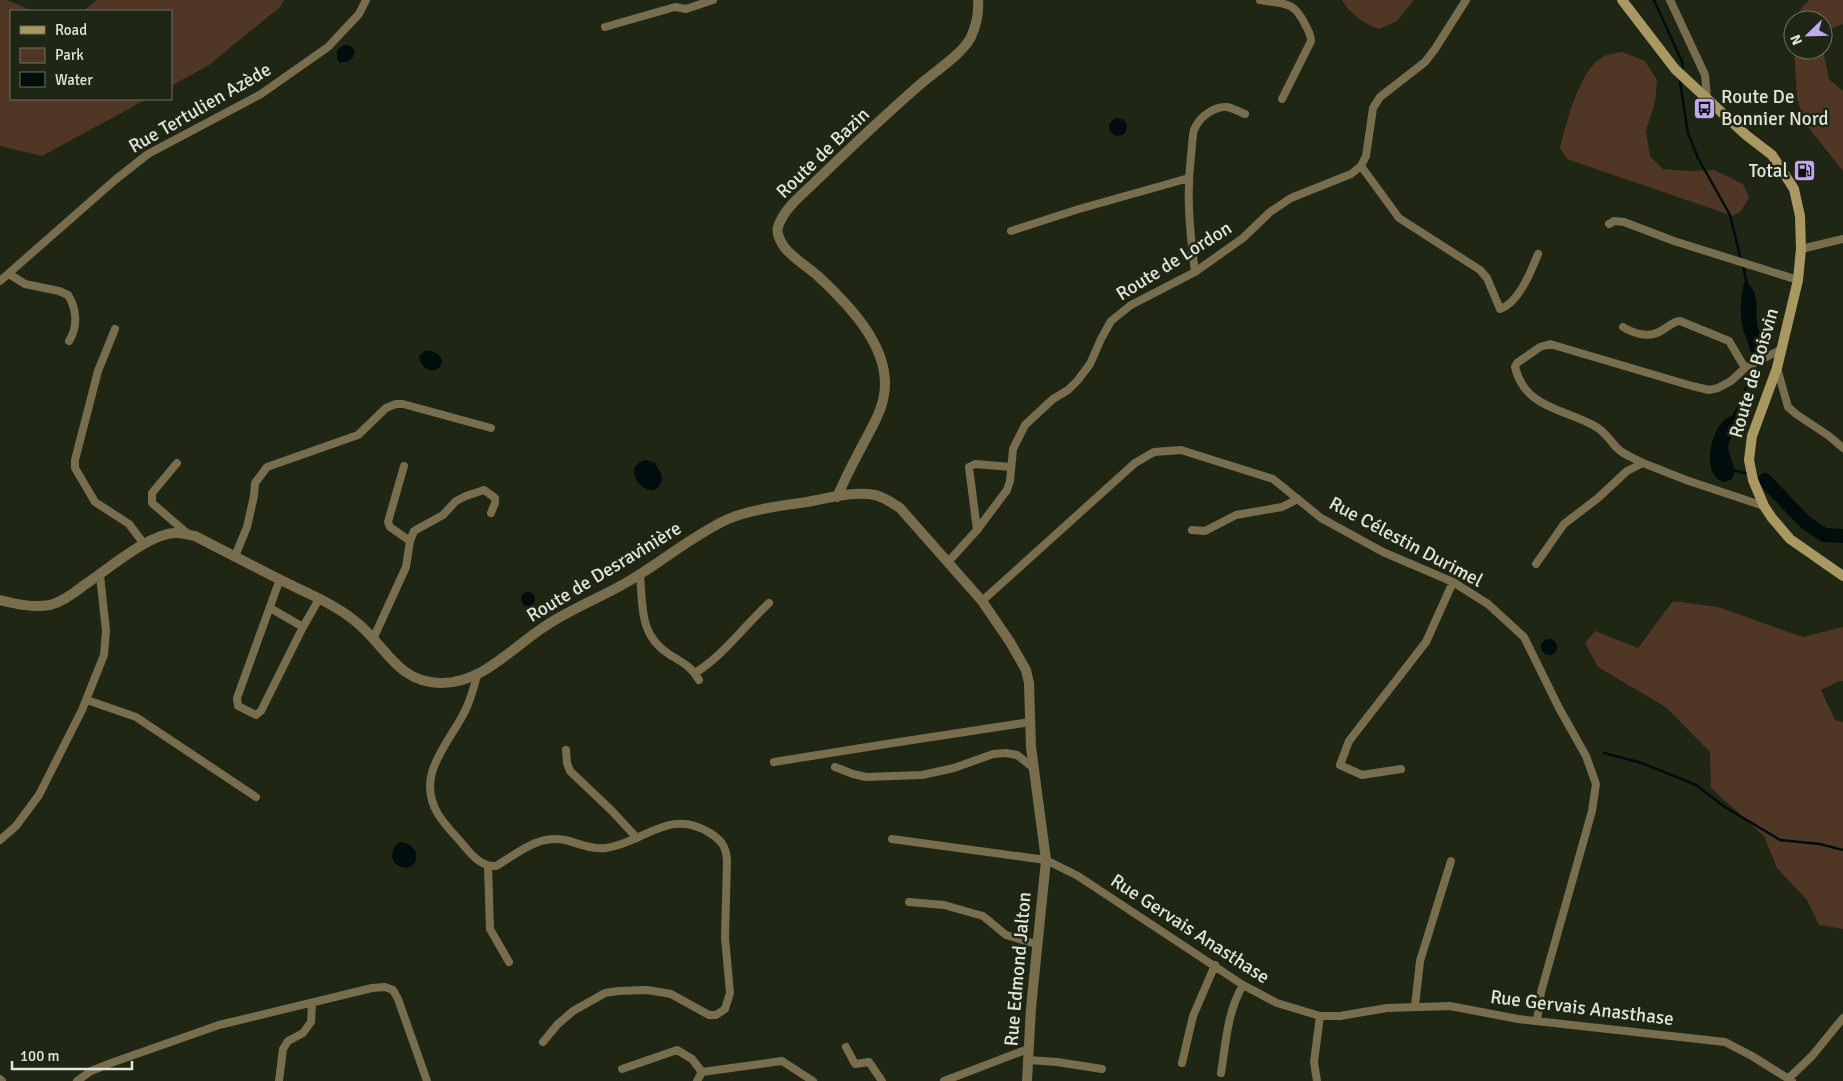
<svg xmlns="http://www.w3.org/2000/svg" width="1843" height="1081" viewBox="0 0 1843 1081" font-family="Signika,sans-serif">
  <style>
    .green { fill: #503725 }
    .water { fill: #000d0d }
    .lines { fill: none; stroke-linecap: round; stroke-linejoin: round }
    .stream { stroke: #000d0d; stroke-width: 2.5 }
    .river { stroke: #000d0d; stroke-width: 14 }
    .minor { stroke: #786e4d; stroke-width: 8 }
    .tertiary { stroke: #786e4d; stroke-width: 10 }
    .secondary { stroke: #aa9863; stroke-width: 10 }
    .labels { text-anchor: middle; dominant-baseline: central; stroke-width: 5; stroke-linejoin: round; paint-order: stroke }
    .poi-label { font-size: 19px; fill: #e1e6da; stroke: #1f2614; text-anchor: start }
    .street-label { font-size: 19px; fill: #e1e6da; stroke: #1f2614 }
  </style>
  <rect width="100%" height="100%" fill="#1f2614"/>
  <path class="green" d="M0 0H7L33 11H11V99H147L42 156 0 146Z
    M97 0H284L280 7 209 65 171 86V11H83Z
    M1342 0H1414L1397 21 1379 29C1363 23 1351 15 1342 0Z
    M1809 0H1843V24L1829 29 1823 50V20H1797L1800 10Z
    M1794 50H1823L1829 79 1843 91V171L1804 122 1797 97Z
    M1622 52 1645 61 1657 80 1655 102 1646 131 1650 156 1663 169 1688 171 1714 170 1743 184 1749 198 1741 211 1733 216 1567 159 1560 148C1566 124 1580 68 1603 57 1608 54 1616 53 1622 52Z
    M1673 601 1718 607 1803 637 1843 627V681H1839L1821 690 1835 720 1843 722V929L1819 925 1807 900 1777 868 1764 836 1711 788 1710 752 1667 708 1598 667 1585 643 1595 631 1638 648Z"/>
  <path class="water" d="M346 45 351 46 355 51C353 60 349 61 340 63L337 58V51L342 46Z
    M1109 127a9 9 0 1 1 18 0a9 9 0 1 1-18 0Z
    M1745 281C1761 293 1755 308 1757 323 1757 329 1763 336 1765 342L1761 352 1754 355 1750 351C1749 342 1745 337 1743 328 1739 316 1741 293 1745 281Z
    M424 351C432 350 439 353 442 360L440 367C431 374 421 368 419 357Z
    M1732 416 1739 417 1741 427C1738 431 1733 435 1730 440 1723 455 1740 464 1732 479L1724 482C1699 476 1711 421 1732 416Z
    M646 460 655 463 662 476C659 512 613 469 646 460Z
    M521 599a7 7 0 1 1 14 0a7 7 0 1 1-14 0Z
    M1541 647a8 8 0 1 1 16 0a8 8 0 1 1-16 0Z
    M401 842C414 844 422 855 412 866 409 867 406 868 403 867 389 866 389 846 401 842Z"/>
  <g class="lines">
    <path class="stream" d="M1654 0 1683 64 1682 72
      M1681 77 1680 82 1688 133 1698 158 1730 215 1741 260
      M1743 265 1747 284
      M1732 419 1743 398 1753 366
      M1732 470 1749 474
      M1604 753 1642 763 1696 785 1725 807 1780 840 1820 844 1843 850"/>
    <path class="river" d="M1765 480 1805 522 1824 535 1843 536"/>
    <path class="minor" d="M1260 0C1286 4 1294 1 1306 26 1309 32 1311 35 1311 41L1282 99
      M1670 0 1705 75 1707 97
      M605 27 675 7 686 9 713 0
      M1361 166 1399 218 1480 270 1487 278 1500 309C1519 303 1531 271 1538 254
      M1609 224 1614 221 1624 222 1674 241 1798 280
      M1011 231 1079 209 1189 178
      M1801 249 1843 239
      M1195 272C1190 233 1186 196 1191 156 1192 148 1192 138 1194 130 1199 117 1214 106 1227 107 1233 108 1240 112 1245 114
      M9 274 25 284 59 291 68 295C77 309 78 327 69 341
      M0 281 115 180 148 154 261 94 328 47 359 14 366 0
      M1623 327C1634 334 1649 338 1661 331 1668 327 1672 322 1680 321L1729 341 1745 368
      M115 329 98 371 75 460V468L95 502 129 524 144 544
      M1777 368 1788 407 1796 414 1829 436 1843 448
      M177 463 152 493V503L188 534
      M1643 463C1634 458 1623 455 1616 447 1610 440 1606 434 1598 428 1568 409 1525 410 1515 367L1517 363 1540 347 1550 344 1692 386 1709 390 1718 388 1731 381 1745 368 1782 349
      M404 466 388 522 390 527 410 541
      M977 530 969 467 975 464 1011 467
      M1192 530 1205 531 1236 515 1282 507 1298 499
      M235 556 247 527 254 496 255 483 267 467 358 435 386 408 396 404H403L491 428
      M948 562 977 530 1007 490 1010 481 1013 449 1025 425 1053 399 1068 390 1078 380 1090 364 1101 339 1111 321 1131 305 1195 272 1243 238 1270 212 1291 198 1351 174 1361 166 1366 156 1373 108 1380 97 1425 62 1435 49 1466 0
      M1536 564 1564 524 1598 498 1627 471 1643 463 1686 480 1764 506
      M640 575C643 608 639 635 670 655 682 662 692 667 699 680
      M280 579 237 698 238 706 256 715 261 711 303 627 319 599
      M982 601 1135 463 1154 452 1181 450 1273 479 1321 518 1383 552 1453 582 1488 604 1524 637 1559 708 1586 756 1596 784 1592 811 1541 992 1537 1021
      M270 608 303 627
      M374 637 406 567 410 541 414 531 443 515 456 501 466 496 484 490 495 498V503L491 513
      M695 673C724 655 744 626 769 603
      M477 676C474 687 471 698 466 709 450 743 414 774 438 814 444 824 453 833 460 841 470 853 480 867 496 866 518 853 539 834 565 840 578 843 592 850 606 848 644 843 669 807 710 833 721 840 726 846 727 860L725 938 730 993 725 1009 716 1015H709L671 994 647 990 618 991 605 993 573 1011 557 1025 543 1042
      M87 700 136 717 256 797
      M566 750 567 763 570 771 611 810 637 838
      M774 762C859 748 945 735 1030 722
      M835 767 853 774 866 777 922 775 954 768 993 754 1006 753 1017 755 1035 769
      M1401 769 1362 775 1340 765 1349 741 1426 642 1453 582
      M892 839 1046 860 1078 876 1243 985 1277 1003 1320 1016H1340L1387 1008 1450 1006 1518 1019 1725 1042 1752 1056 1792 1081
      M0 840 16 826 39 795 82 710 104 655 106 631 100 575
      M488 866 490 929 509 962
      M909 902 944 905 983 916 1006 935 1036 944
      M1415 1006 1420 961 1451 861
      M846 1047 855 1064 869 1062 882 1081
      M1028 1060 1057 1062 1102 1069
      M1182 1063 1193 1016 1215 965
      M622 1069 677 1050 692 1059 702 1072 697 1081
      M702 1072 782 1061 813 1081
      M1221 1073C1226 1043 1227 1012 1243 985
      M0 1079 2 1081
      M1788 1079 1812 1056 1843 1018
      M77 1081 91 1071 111 1063 219 1025 372 988 385 987 393 990 398 999 427 1081
      M279 1081 283 1049 288 1041 303 1033 311 1022 312 1003
      M944 1081 1028 1049
      M1317 1081 1314 1062 1320 1016"/>
    <path class="tertiary" d="M837 497C844 481 852 465 860 450 869 432 881 414 884 395 892 349 850 306 819 277 808 267 794 259 785 248 781 243 776 233 778 227 784 208 803 194 816 181 849 149 882 118 916 88 932 73 961 56 971 37 976 26 979 12 978 0
      M0 600C16 604 33 608 50 605 62 602 73 594 83 586 106 571 149 533 176 533 183 533 189 535 195 536 226 552 257 568 289 584 311 595 336 605 355 621 385 644 396 682 440 683 483 684 513 646 547 625 573 608 602 597 629 581 662 562 693 535 728 519 752 509 780 506 807 502 828 498 853 491 875 495 884 497 892 503 900 508L982 601 1010 642 1026 670 1029 683 1031 747 1046 860 1031 1008 1027 1081"/>
    <path class="secondary" d="M1622 0 1675 69 1746 135 1772 155 1794 189 1800 216 1801 249 1798 280 1777 368 1752 436 1749 460 1753 480 1764 506 1772 518 1790 539 1843 576"/>
  </g>
  <defs>
    <symbol id="bus-square" viewBox="-11 -11 22 22"><rect x="-9" y="-9" width="18" height="18" rx="4" fill="#c1a8f3" stroke="#1f2614"/><path d="M-5-6H5V4H4V6H2V4H-2V6H-4V4H-5ZM-3.5-4V0h7V-4ZM-3.5 1.2v1.5H-2V1.2ZM2 1.2v1.5H3.5V1.2Z" fill="#111"/></symbol>
    <symbol id="fuel-square" viewBox="-11 -11 22 22"><rect x="-9" y="-9" width="18" height="18" rx="4" fill="#c1a8f3" stroke="#1f2614"/><path d="M-5.5-6h7V0h2V4h1.3V-2.5L3-4.5l.8-.8L6-3V5H2.5V1h-1V6h-7ZM-4.2-4.7v3.2H.2V-4.7Z" fill="#111"/></symbol>
  </defs>
  <g fill-rule="evenodd">
    <use href="#bus-square" x="1692" y="96" width="25" height="25"/>
    <use href="#fuel-square" x="1792" y="158" width="25" height="25"/>
  </g>
  <g class="labels">
    <g class="poi-label">
      <text x="1721" y="97">Route De<tspan x="1721" dy="22">Bonnier Nord</tspan></text>
      <text x="1788" y="171" text-anchor="end">Total</text>
    </g>
    <g class="street-label">
      <text transform="translate(200 108) rotate(-30)">Rue Tertulien Azède</text>
      <text transform="translate(823 153) rotate(-44)">Route de Bazin</text>
      <text transform="translate(1174 261) rotate(-32)">Route de Lordon</text>
      <text transform="translate(1754 373) rotate(-74)">Route de Boisvin</text>
      <text transform="translate(1406 542) rotate(28)">Rue Célestin Durimel</text>
      <text transform="translate(604 572) rotate(-31)">Route de Desravinière</text>
      <text transform="translate(1190 929) rotate(33)">Rue Gervais Anasthase</text>
      <text transform="translate(1018 969) rotate(-85)">Rue Edmond Jalton</text>
      <text transform="translate(1582 1008) rotate(7)">Rue Gervais Anasthase</text>
    </g>
  </g>
  <rect x="10" y="10" width="162" height="90" fill="#1f2614" stroke="#6d7363"/>
  <rect x="20" y="26" width="25" height="8" fill="#aa9863" stroke="#6d7363"/>
  <text x="55" y="35" font-size="15" fill="#e1e6da">Road</text>
  <rect x="20" y="48" width="25" height="15" fill="#503725" stroke="#6d7363"/>
  <text x="55" y="60" font-size="15" fill="#e1e6da">Park</text>
  <rect x="20" y="72" width="25" height="15" fill="#000d0d" stroke="#6d7363"/>
  <text x="55" y="85" font-size="15" fill="#e1e6da">Water</text>
  <g transform="translate(1808 35) rotate(247)"><circle r="24" fill="#1f2614" stroke="#6d7363"/>
  <path d="M0-4L9 19L0 12L-9 19Z" fill="#c1a8f3"/>
  <text y="-8" font-size="14" font-weight="bold" text-anchor="middle" fill="#e1e6da">N</text>
  </g>
  <path d="M12 1061v8h120v-8" fill="none" stroke="#e1e6da" stroke-width="2.5"/>
  <text x="20" y="1061" font-size="15" fill="#e1e6da" stroke="#1f2614" stroke-width="4" paint-order="stroke">100 m</text>
</svg>
